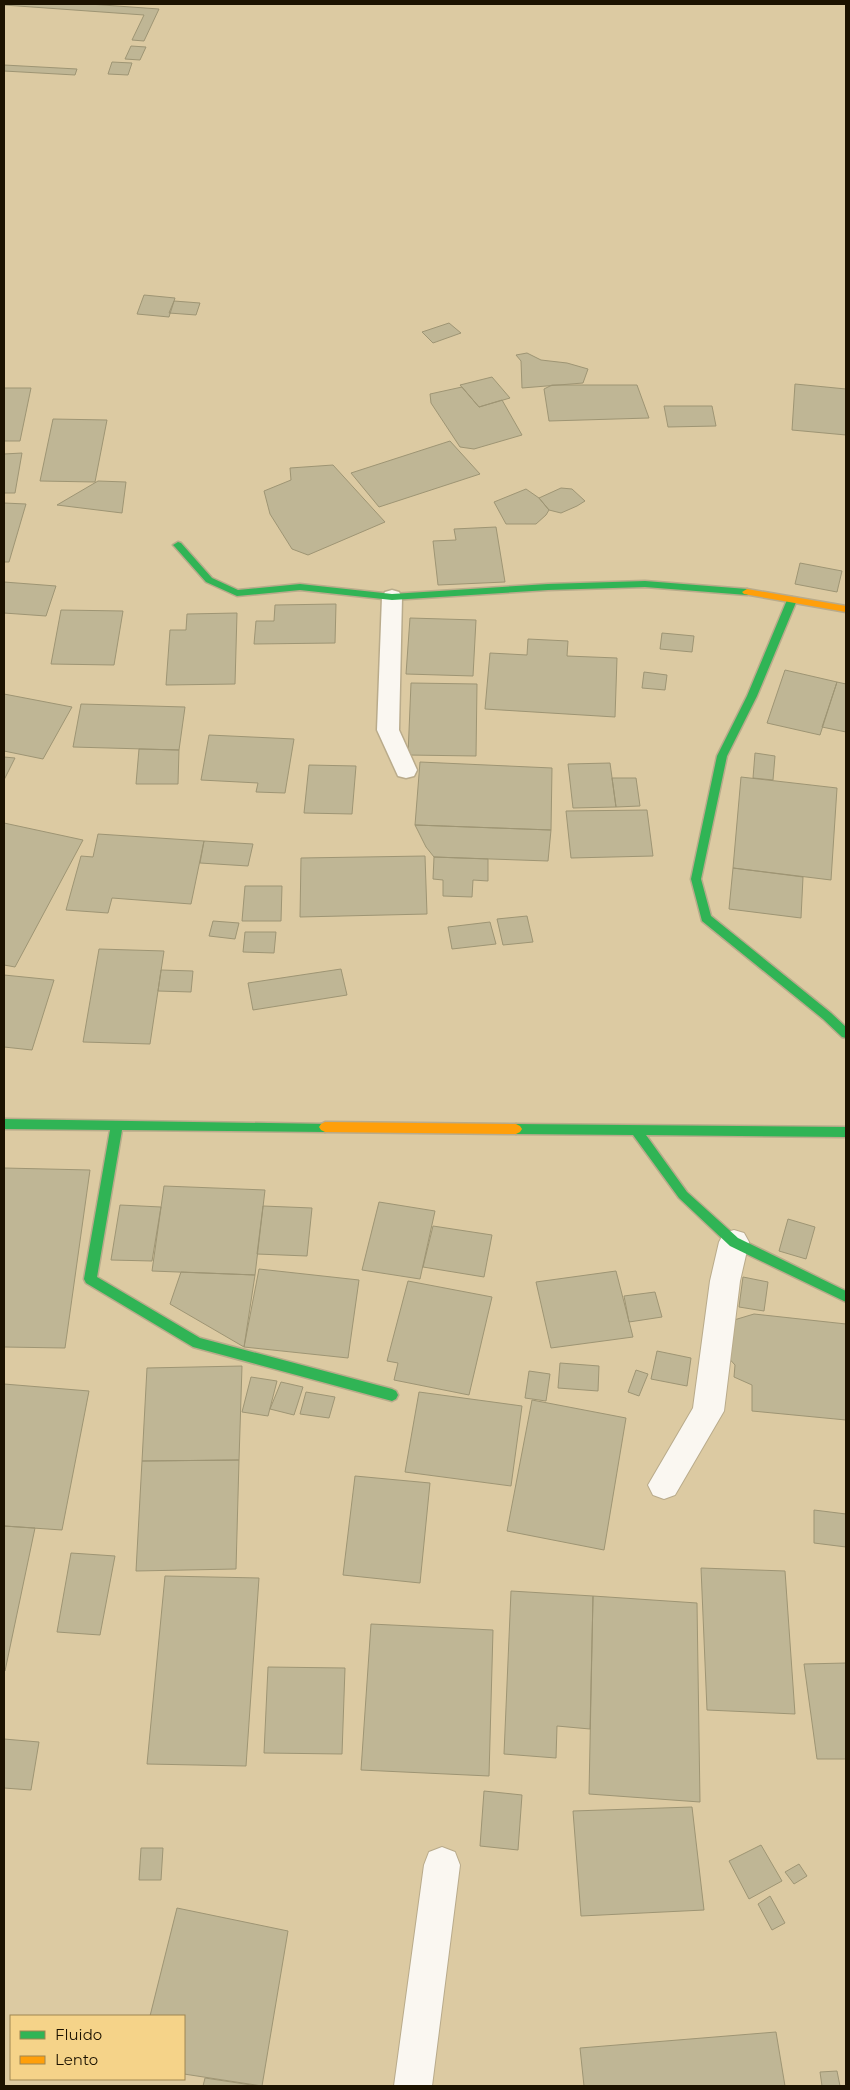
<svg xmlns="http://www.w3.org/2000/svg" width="850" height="2090" viewBox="0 0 850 2090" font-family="Montserrat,sans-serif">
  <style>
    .building { fill: #bfb695; stroke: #9e9574 }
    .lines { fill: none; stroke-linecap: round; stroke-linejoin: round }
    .lane-casing { stroke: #b9ab8b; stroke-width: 3 }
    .street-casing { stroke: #b9ab8b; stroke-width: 2 }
    .fast-casing { stroke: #b9ab8b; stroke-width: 3 }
    .slow-casing { stroke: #b9ab8b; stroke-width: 3 }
    .lane { fill: #faf7f1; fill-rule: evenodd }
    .street { fill: #faf7f1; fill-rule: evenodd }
    .fast { fill: #30b455; fill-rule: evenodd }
    .slow { fill: #ff9f0a; fill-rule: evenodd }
  </style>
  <rect width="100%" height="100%" fill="#dccaa2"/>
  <path class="building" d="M4 4H89L159 9 144 41 132 40 144 15 4 5Z
    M131 46 146 47 140 60 125 59Z
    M112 62 132 63 128 75 108 74Z
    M4 65 77 69 75 75 4 71Z
    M144 295 175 298 169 317 137 314Z
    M174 301 200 303 196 315 169 313Z
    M449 323 461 333 433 343 422 332Z
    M527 353 541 360 567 363 588 369 583 383 522 388 521 361 516 355Z
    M492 377 510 398 479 407 460 385Z
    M795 384 846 389V435L792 430Z
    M552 385H637L649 418 549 421 544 389Z
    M462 387 479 407 502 400 522 435 474 449 460 447 431 403 430 394Z
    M4 388H31L20 441H4Z
    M664 406H712L716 426 668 427Z
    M53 419 107 420 95 482 40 481Z
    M450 441 480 474 379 507 351 473Z
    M22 453 15 493H4V454Z
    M333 465 385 522 308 555 292 549 270 514 264 491 291 480 290 468Z
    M98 481 126 482 122 513 57 505Z
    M561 488 572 489 585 501 577 506 561 513 549 510 539 498Z
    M526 489 539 498 549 510 546 515 536 524H506L494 502Z
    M4 503 26 504 9 562H4Z
    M496 527 505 582 438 585 433 541 456 540 454 529Z
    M800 563 842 571 837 592 795 584Z
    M4 582 56 586 46 616 4 613Z
    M336 604 335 643 254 644 256 621H274L275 605Z
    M61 610 123 611 114 665 51 664Z
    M237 613 235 684 166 685 170 630H186L187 614Z
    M410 618 476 620 473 676 406 674Z
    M662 633 694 636 692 652 660 649Z
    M528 639 568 641 567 656 617 658 615 717 485 709 490 653 527 655Z
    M785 670 837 682 820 735 767 723Z
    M644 672 667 675 665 690 642 688Z
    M837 682 846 684V732L822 727Z
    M411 683 477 684 476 756 408 755Z
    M4 694 72 707 43 759 4 751Z
    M81 704 185 707 179 750 73 747Z
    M209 735 294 739 285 793 256 792 258 783 201 780Z
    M139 749 179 750 178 784H136Z
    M755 753 775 756 773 780 753 778Z
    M4 757 15 758 4 780Z
    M420 762 552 768 551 830 415 825Z
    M610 763 616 807 573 808 568 764Z
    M309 765 356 766 352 814 304 813Z
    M741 777 837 788 831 880 733 868Z
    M612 778H636L640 806 616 807Z
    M647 810 653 856 571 858 566 811Z
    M4 823 83 840 15 967 4 965Z
    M415 825 551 830 548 861 434 857 426 847Z
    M98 834 204 841 191 904 112 898 108 913 66 910 81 856 93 857Z
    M204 841 253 844 248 866 200 863Z
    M425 856 427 914 300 917 301 858Z
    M434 857 488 859V881L473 880 472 897 443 896V880L433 879Z
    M733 868 803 877 801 918 729 909Z
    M245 886H282L281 921H242Z
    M527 916 533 942 503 945 497 919Z
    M213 921 239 923 235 939 209 936Z
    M490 922 496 944 452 949 448 927Z
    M245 932H276L274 953 243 952Z
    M99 949 164 951 150 1044 83 1042Z
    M341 969 347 995 253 1010 248 983Z
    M161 970 193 971 191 992 158 991Z
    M4 975 54 980 32 1050 4 1047Z
    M4 1168 90 1170 65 1348 4 1347Z
    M164 1186 265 1190 255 1275 152 1271Z
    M379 1202 435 1211 420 1279 362 1270Z
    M120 1205 161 1207 152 1261 111 1260Z
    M263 1206 312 1208 307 1256 257 1254Z
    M788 1219 815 1227 806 1259 779 1251Z
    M433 1226 492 1235 484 1277 423 1267Z
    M259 1269 359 1280 348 1358 244 1347Z
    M616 1271 633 1337 551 1348 536 1282Z
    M181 1272 255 1275 244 1347 170 1304Z
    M743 1277 768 1282 764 1311 739 1307Z
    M408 1281 492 1297 469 1395 394 1380 398 1363 387 1361Z
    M655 1292 662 1317 629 1322 624 1296Z
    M754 1314 846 1324V1420L752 1411V1385L734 1377 735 1365 725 1354 734 1320Z
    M657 1351 691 1358 687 1386 651 1379Z
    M560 1363 599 1366 598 1391 558 1388Z
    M242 1366 239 1460 142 1461 147 1368Z
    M636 1370 648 1374 639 1396 628 1392Z
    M529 1371 550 1374 546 1401 525 1398Z
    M251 1377 277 1381 268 1416 242 1412Z
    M281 1382 303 1387 294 1415 270 1409Z
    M4 1384 89 1391 62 1530 4 1526Z
    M306 1392 335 1397 329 1418 300 1414Z
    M419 1392 522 1406 511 1486 405 1472Z
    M532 1400 626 1418 604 1550 507 1531Z
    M239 1460 236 1569 136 1571 142 1461Z
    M355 1476 430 1483 420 1583 343 1575Z
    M814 1510 846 1514V1547L814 1543Z
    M4 1526 35 1528 5 1671H4Z
    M71 1553 115 1556 100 1635 57 1632Z
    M701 1568 785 1571 795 1714 707 1710Z
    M165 1576 259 1578 246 1766 147 1764Z
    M511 1591 593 1596 590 1729 557 1726 556 1758 504 1754Z
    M593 1596 697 1603 700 1802 589 1794Z
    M371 1624 493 1630 489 1776 361 1770Z
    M846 1663V1759H817L804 1664Z
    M268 1667 345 1668 342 1754 264 1753Z
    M4 1739 39 1742 31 1790 4 1788Z
    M484 1791 522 1795 518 1850 480 1846Z
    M692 1807 704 1910 581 1916 573 1811Z
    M761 1845 782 1881 749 1899 729 1861Z
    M141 1848H163L161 1880H139Z
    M799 1864 807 1876 794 1884 785 1872Z
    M770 1896 785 1923 772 1930 758 1904Z
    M177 1908 288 1931 262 2086 184 2074V2016H150Z
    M776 2032 785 2086H584L580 2048Z
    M837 2071 840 2086H822L820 2072Z
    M205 2078 258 2086H203Z"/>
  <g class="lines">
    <defs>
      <path id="lane" d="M392 590 399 592 402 597 399 730 417 770 414 776 406 778 398 776 377 730 382 597 385 592Z"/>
      <path id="street" d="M734 1230 744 1233 749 1242 740 1281 724 1411 675 1495 664 1499 653 1495 648 1485 693 1408 710 1281 719 1242 724 1233Z
        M442 1847 455 1852 460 1865 432 2086H394L424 1865 429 1852Z"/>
      <path id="fast" d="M178 542 181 543 212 578 238 590 300 584 392 594 548 584 645 581 747 589 752 592 747 595 645 587 548 590 392 600 300 590 237 596 206 582 175 547 173 545Z
        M792 597 797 600 757 696 727 756 701 879 711 916 831 1013 846 1027V1038L842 1037 823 1019 702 921 691 879 717 756 747 696 787 600Z
        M4 1119 329 1124 331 1127 329 1130 325 1132 122 1130 97 1277 200 1338 392 1389 396 1391 398 1395 396 1399 392 1401 193 1347 86 1283 84 1279 110 1130 4 1129Z
        M516 1124 846 1127V1137L646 1135 687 1192 738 1238 846 1291V1302L730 1246 679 1198 633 1135 516 1134 512 1132 510 1129 512 1126Z"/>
      <path id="slow" d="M747 589 846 606V612L744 594 742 592Z
        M325 1122 516 1124 520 1126 522 1129 520 1132 516 1134 325 1132 321 1130 319 1127 321 1124Z"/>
    </defs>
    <use href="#lane" class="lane-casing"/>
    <use href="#street" class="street-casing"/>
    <use href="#fast" class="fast-casing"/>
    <use href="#slow" class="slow-casing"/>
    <use href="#lane" class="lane"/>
    <use href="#street" class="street"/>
    <use href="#fast" class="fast"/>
    <use href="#slow" class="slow"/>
  </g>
  <rect width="850" height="2090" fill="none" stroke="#1c1200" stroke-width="10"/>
  <rect x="10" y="2015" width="175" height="65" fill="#f5d389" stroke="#9e8652"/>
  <rect x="20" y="2031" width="25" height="8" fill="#30b455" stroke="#9e8652"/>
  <text x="55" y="2040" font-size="15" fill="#1c1200">Fluido</text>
  <rect x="20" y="2056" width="25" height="8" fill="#ff9f0a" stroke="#9e8652"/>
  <text x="55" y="2065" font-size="15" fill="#1c1200">Lento</text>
</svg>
